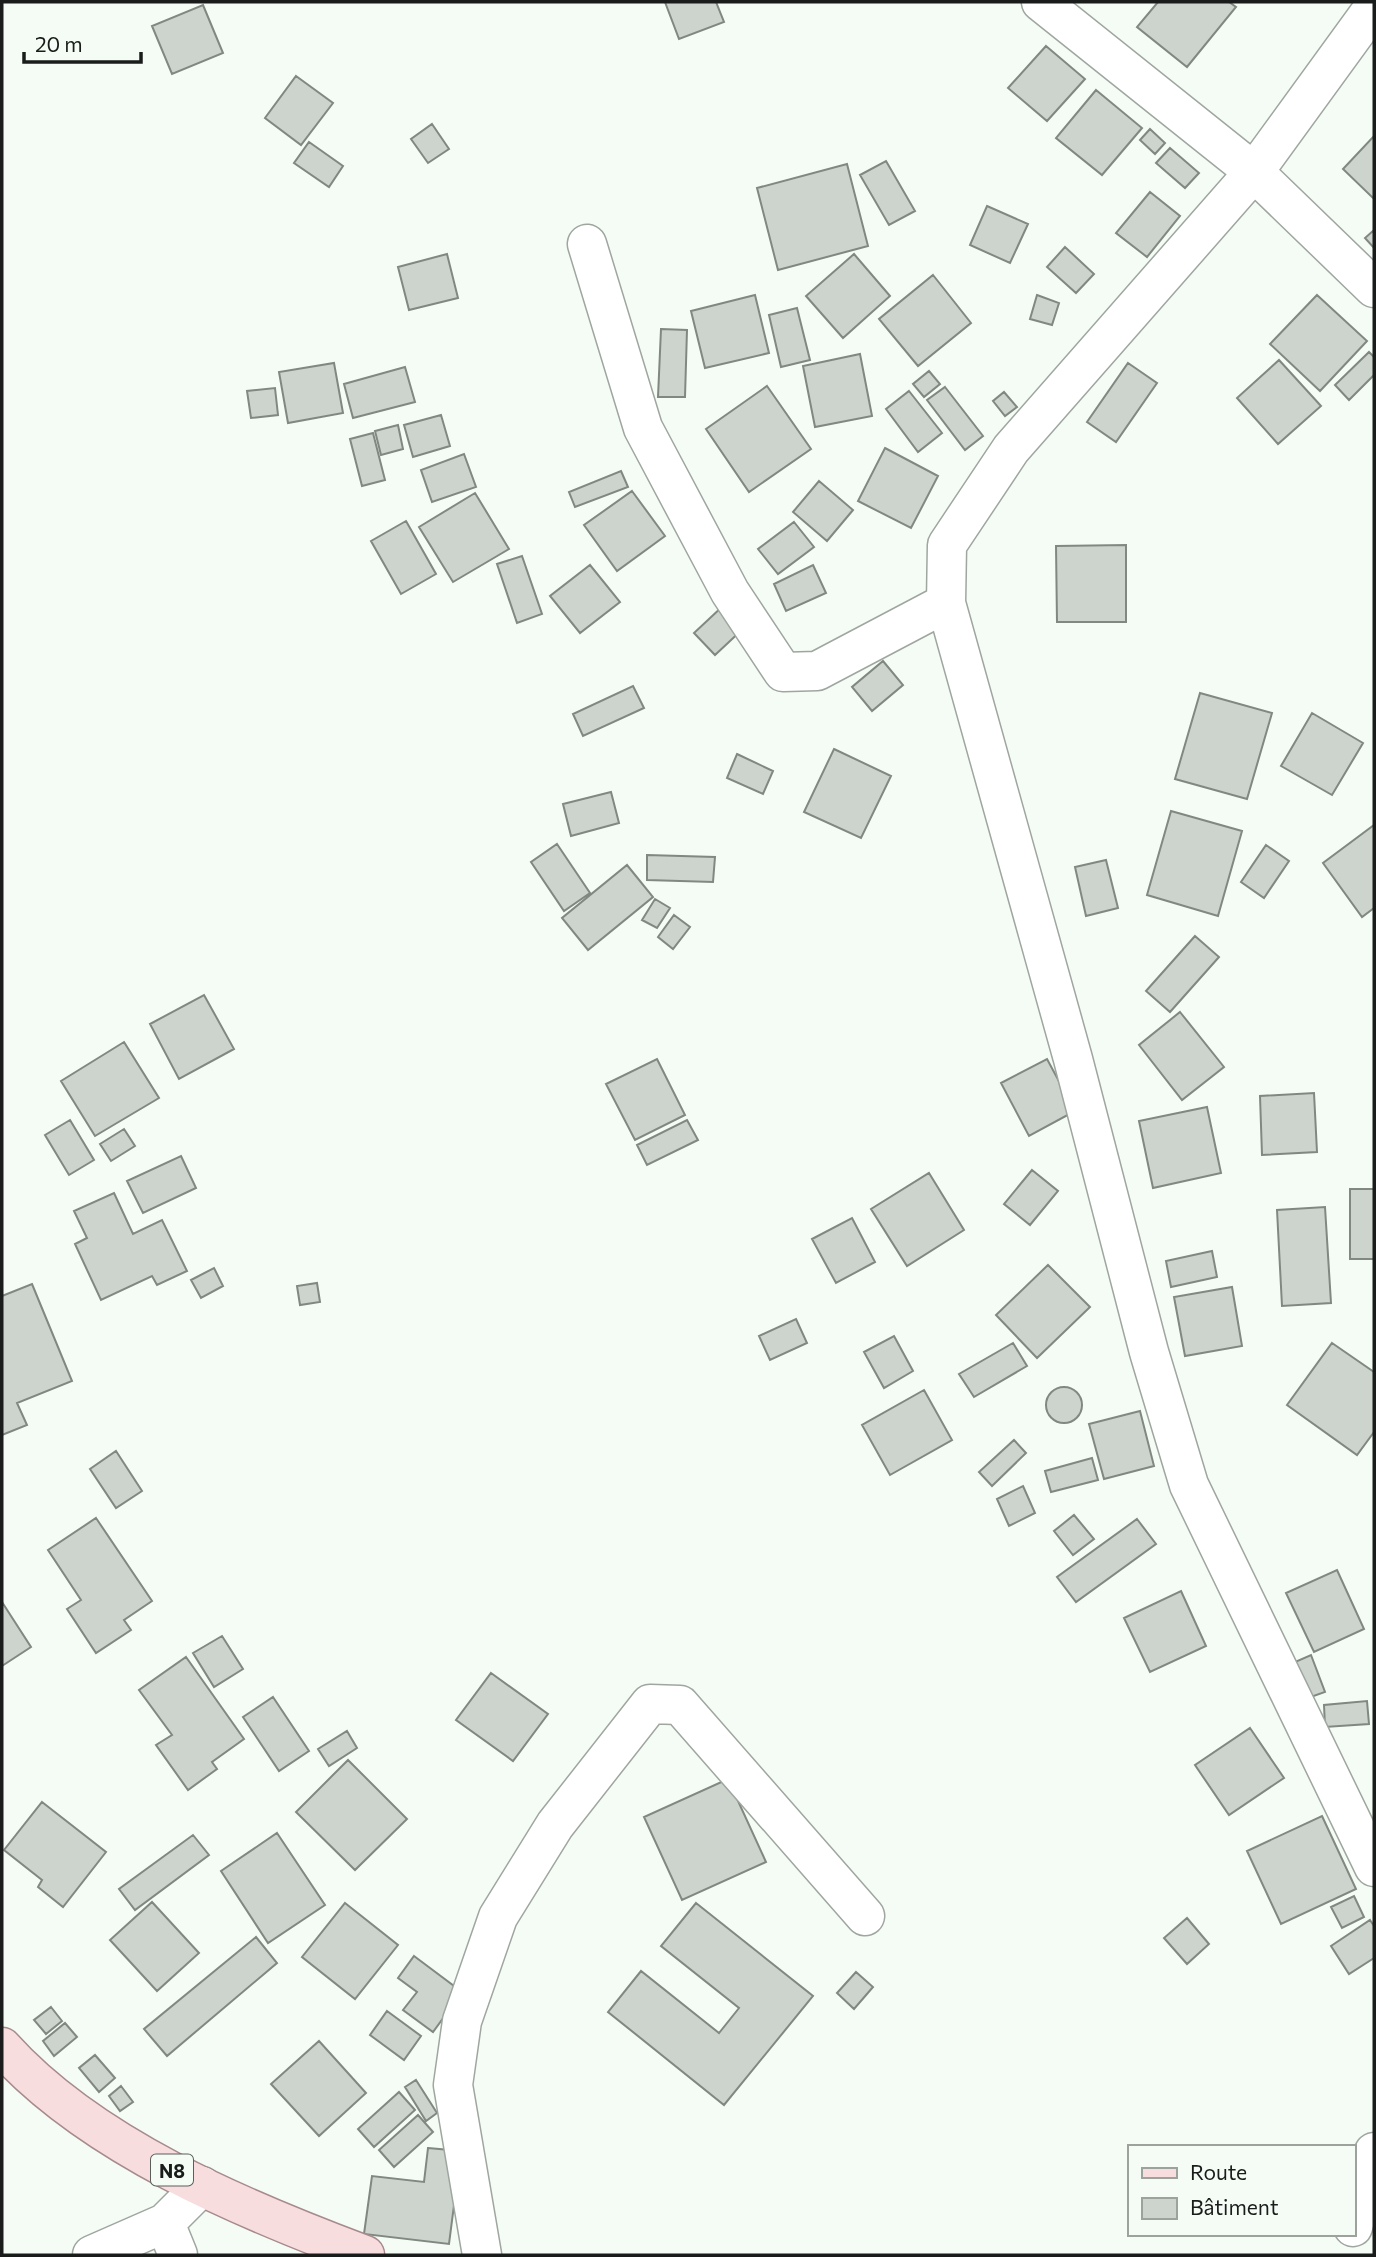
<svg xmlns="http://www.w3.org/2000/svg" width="1376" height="2257" viewBox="0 0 1376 2257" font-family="Commissioner,sans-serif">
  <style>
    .building { fill: #ccd4cd; stroke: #818881; stroke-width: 2 }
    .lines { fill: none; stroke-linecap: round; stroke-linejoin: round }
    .minor-casing { stroke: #9fa6a0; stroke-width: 41 }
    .major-casing { stroke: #a78b8c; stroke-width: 41 }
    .minor { stroke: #fff; stroke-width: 38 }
    .major { stroke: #f8dddf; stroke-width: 38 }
    .labels { text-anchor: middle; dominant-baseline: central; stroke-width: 6; stroke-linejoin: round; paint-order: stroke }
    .shield { fill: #f5fcf5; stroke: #5b5f5c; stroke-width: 2 }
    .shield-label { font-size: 19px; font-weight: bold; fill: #191c1a }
  </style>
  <rect width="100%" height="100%" fill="#f5fcf5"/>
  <path class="building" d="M665 2H716L724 22 679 39Z
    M1158 2H1229L1236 7 1187 67 1137 27Z
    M203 5 223 53 172 74 152 26Z
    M1046 46 1085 79 1047 121 1008 88Z
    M296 76 333 103 301 145 265 118Z
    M1096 90 1142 128 1102 175 1056 138Z
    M432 124 449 149 428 163 411 139Z
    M1150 129 1165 143 1155 154 1140 140Z
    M1374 136V199L1343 169Z
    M309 142 343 166 329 187 294 163Z
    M1170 148 1199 173 1185 188 1156 163Z
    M886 161 915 211 889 225 860 175Z
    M847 164 868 246 778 270 757 188Z
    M1150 192 1180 216 1147 257 1116 233Z
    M987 206 1028 224 1010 263 970 245Z
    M1374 230V248L1365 238Z
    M1065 247 1094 274 1076 293 1047 267Z
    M447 254 458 298 409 310 398 267Z
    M854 254 890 296 843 338 806 296Z
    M933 275 971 323 918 366 879 319Z
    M755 295 769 353 705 368 691 311Z
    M1037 295 1059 303 1052 325 1030 319Z
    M1317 295 1367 341 1320 391 1270 344Z
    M797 308 810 360 781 367 769 315Z
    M661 329 687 330 685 397H658Z
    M1369 352 1374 357V375L1349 400 1335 385Z
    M860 354 872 416 815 427 803 366Z
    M1279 360 1321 406 1278 444 1237 398Z
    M334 363 343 413 288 423 279 372Z
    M1128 363 1157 383 1116 442 1087 422Z
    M405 367 415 402 353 418 344 384Z
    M929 371 940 384 924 397 913 384Z
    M767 386 811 449 749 492 706 429Z
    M945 387 983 436 965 450 927 400Z
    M275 388 278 415 251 418 247 391Z
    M909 391 942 433 918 452 886 409Z
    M1004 392 1017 407 1005 416 993 401Z
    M441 415 450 446 413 457 404 425Z
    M398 425 403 449 381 455 375 431Z
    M373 433 385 480 362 486 350 439Z
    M885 448 938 476 911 528 858 501Z
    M464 454 476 487 432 502 421 470Z
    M621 471 628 487 575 507 569 492Z
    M819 481 853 510 827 541 793 512Z
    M632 491 665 536 617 571 584 525Z
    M475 493 509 549 453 582 419 527Z
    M406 521 436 574 401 594 371 541Z
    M794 522 814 547 778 574 758 549Z
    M1126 545V622H1057L1056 546Z
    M522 556 542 614 517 623 497 564Z
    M590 565 620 602 580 633 550 596Z
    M813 565 826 593 786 611 774 584Z
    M724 605 745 627 715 655 694 633Z
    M883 661 903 685 872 711 852 687Z
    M633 686 644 708 583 736 573 714Z
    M1200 693 1272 713 1247 799 1175 779Z
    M1312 713 1363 743 1332 795 1281 766Z
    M834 749 891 776 861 838 804 812Z
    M737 754 773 771 763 794 727 778Z
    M611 792 619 823 571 836 563 804Z
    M1171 811 1242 831 1218 916 1147 895Z
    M1374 825V908L1362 917 1323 863Z
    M557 844 590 893 564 911 531 862Z
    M1266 845 1289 861 1264 898 1241 882Z
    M647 855 715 857 713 882 647 880Z
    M1106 860 1118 908 1086 916 1075 867Z
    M627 865 653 897 588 950 562 918Z
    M655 899 670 908 657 928 642 920Z
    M674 915 690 927 673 949 658 937Z
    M1195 936 1219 957 1170 1012 1146 991Z
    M204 995 234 1049 179 1079 150 1024Z
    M1180 1012 1224 1067 1182 1100 1139 1045Z
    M124 1042 159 1098 95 1136 61 1081Z
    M657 1059 685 1115 635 1140 606 1084Z
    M1047 1059 1075 1111 1029 1136 1001 1083Z
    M1314 1093 1317 1152 1262 1155 1260 1096Z
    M1207 1107 1221 1173 1153 1188 1139 1121Z
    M70 1120 94 1160 69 1175 45 1135Z
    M687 1120 698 1140 647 1165 637 1145Z
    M124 1129 135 1146 111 1161 100 1144Z
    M181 1156 196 1188 143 1213 127 1181Z
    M1032 1170 1058 1191 1030 1225 1004 1204Z
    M929 1173 964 1230 907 1266 871 1209Z
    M1350 1189H1374V1259H1350Z
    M114 1193 133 1234 162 1220 187 1271 157 1285 152 1276 101 1300 75 1244 87 1238 74 1211Z
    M1325 1207 1331 1303 1282 1306 1277 1210Z
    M852 1218 875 1262 836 1283 812 1239Z
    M1212 1251 1217 1277 1171 1287 1166 1261Z
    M1048 1265 1090 1307 1037 1358 996 1315Z
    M214 1268 223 1286 201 1298 191 1280Z
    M317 1283 320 1302 300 1305 297 1286Z
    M32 1284 72 1381 17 1403 27 1425 2 1435V1296Z
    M1232 1287 1242 1346 1185 1356 1174 1297Z
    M796 1319 807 1343 770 1360 759 1336Z
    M894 1336 913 1371 884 1388 864 1352Z
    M1013 1343 1027 1366 974 1397 959 1374Z
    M1332 1343 1374 1372V1432L1357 1455 1287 1405Z
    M1046 1405a18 18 0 1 1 36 0a18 18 0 1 1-36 0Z
    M924 1390 952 1440 890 1475 862 1425Z
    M1140 1411 1154 1466 1104 1479 1089 1424Z
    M1014 1440 1026 1453 992 1486 979 1472Z
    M116 1451 142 1491 116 1508 90 1469Z
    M1092 1458 1098 1480 1051 1492 1045 1471Z
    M1023 1486 1035 1513 1009 1526 997 1499Z
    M1074 1515 1094 1539 1073 1555 1054 1531Z
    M96 1518 152 1601 124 1620 131 1630 96 1653 67 1609 81 1600 48 1550Z
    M1137 1519 1156 1544 1076 1602 1057 1577Z
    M1337 1570 1364 1629 1314 1652 1286 1593Z
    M1181 1591 1206 1646 1150 1672 1124 1618Z
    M2 1602 31 1647 2 1666Z
    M222 1636 243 1669 214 1687 193 1653Z
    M1311 1655 1325 1692 1308 1698 1295 1662Z
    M186 1657 244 1739 212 1762 217 1769 188 1790 156 1745 172 1735 139 1690Z
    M491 1673 548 1714 513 1761 456 1720Z
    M273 1697 309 1751 279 1771 243 1717Z
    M1367 1701 1369 1724 1325 1727 1324 1705Z
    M1250 1728 1284 1778 1229 1815 1195 1765Z
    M347 1731 357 1748 329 1766 318 1749Z
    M348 1760 407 1819 355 1870 296 1812Z
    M728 1779 766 1862 682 1900 644 1817Z
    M42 1802 106 1852 63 1907 38 1887 42 1880 4 1850Z
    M1322 1816 1356 1889 1281 1924 1247 1851Z
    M277 1833 325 1905 268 1943 221 1871Z
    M193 1835 209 1855 135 1910 119 1889Z
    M1354 1896 1364 1917 1342 1928 1331 1907Z
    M152 1902 199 1953 157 1991 110 1940Z
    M345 1903 398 1945 355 1999 302 1957Z
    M696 1903 813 1996 724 2105 608 2012 641 1971 719 2033 739 2008 661 1946Z
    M1187 1918 1209 1944 1187 1964 1164 1938Z
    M1370 1920 1374 1926V1958L1349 1974 1331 1946Z
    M256 1937 277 1963 167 2056 144 2029Z
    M414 1956 462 1992 433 2032 403 2010 417 1992 398 1978Z
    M856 1972 873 1987 854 2009 837 1993Z
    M51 2007 62 2021 46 2034 34 2020Z
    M387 2011 421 2036 404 2060 370 2035Z
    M65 2023 77 2037 54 2056 43 2041Z
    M319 2041 366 2093 319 2136 271 2084Z
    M95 2055 115 2078 99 2092 79 2068Z
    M416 2080 437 2113 426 2121 405 2087Z
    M121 2086 133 2102 120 2111 109 2096Z
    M399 2092 415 2110 374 2147 358 2129Z
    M418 2115 433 2132 394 2167 379 2150Z
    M428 2148 461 2151 449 2244 364 2234 372 2176 424 2182Z"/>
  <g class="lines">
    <defs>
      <path id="minor" d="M1041 2 1254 172 1374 288
        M1374 7 1254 172 1011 449 947 545 946 603 1073 1059 1149 1352 1189 1485 1374 1867
        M587 244 643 428 730 592 783 672 817 671 946 603
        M165 2223 178 2255
        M1353 2227 1374 2152
        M92 2255 165 2223 202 2186
        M482 2255 453 2085 462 2021 498 1917 555 1825 650 1704 680 1705 865 1916"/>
      <path id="major" d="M2 2047C91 2146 242 2209 365 2255"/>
    </defs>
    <use href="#minor" class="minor-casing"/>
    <use href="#major" class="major-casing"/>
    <use href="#minor" class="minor"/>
    <use href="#major" class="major"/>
  </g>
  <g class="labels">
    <rect class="shield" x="151" y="2154.5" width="42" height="31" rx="5"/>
    <g class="shield-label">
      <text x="172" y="2170">N8</text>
    </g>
  </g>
  <rect width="1376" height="2257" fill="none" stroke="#191c1a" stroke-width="7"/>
  <rect x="1128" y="2145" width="228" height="91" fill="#f5fcf5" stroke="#9da29d" stroke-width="2"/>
  <rect x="1142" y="2168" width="35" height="10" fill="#f8dddf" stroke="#9da29d" stroke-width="2"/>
  <text x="1190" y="2180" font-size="21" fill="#191c1a">Route</text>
  <rect x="1142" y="2198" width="35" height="21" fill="#ccd4cd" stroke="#9da29d" stroke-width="2"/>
  <text x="1190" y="2215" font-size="21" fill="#191c1a">Bâtiment</text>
  <path d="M24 52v10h117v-10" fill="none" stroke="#191c1a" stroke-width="3.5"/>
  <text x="35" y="52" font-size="21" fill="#191c1a" stroke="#f5fcf5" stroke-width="5" paint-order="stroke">20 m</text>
</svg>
